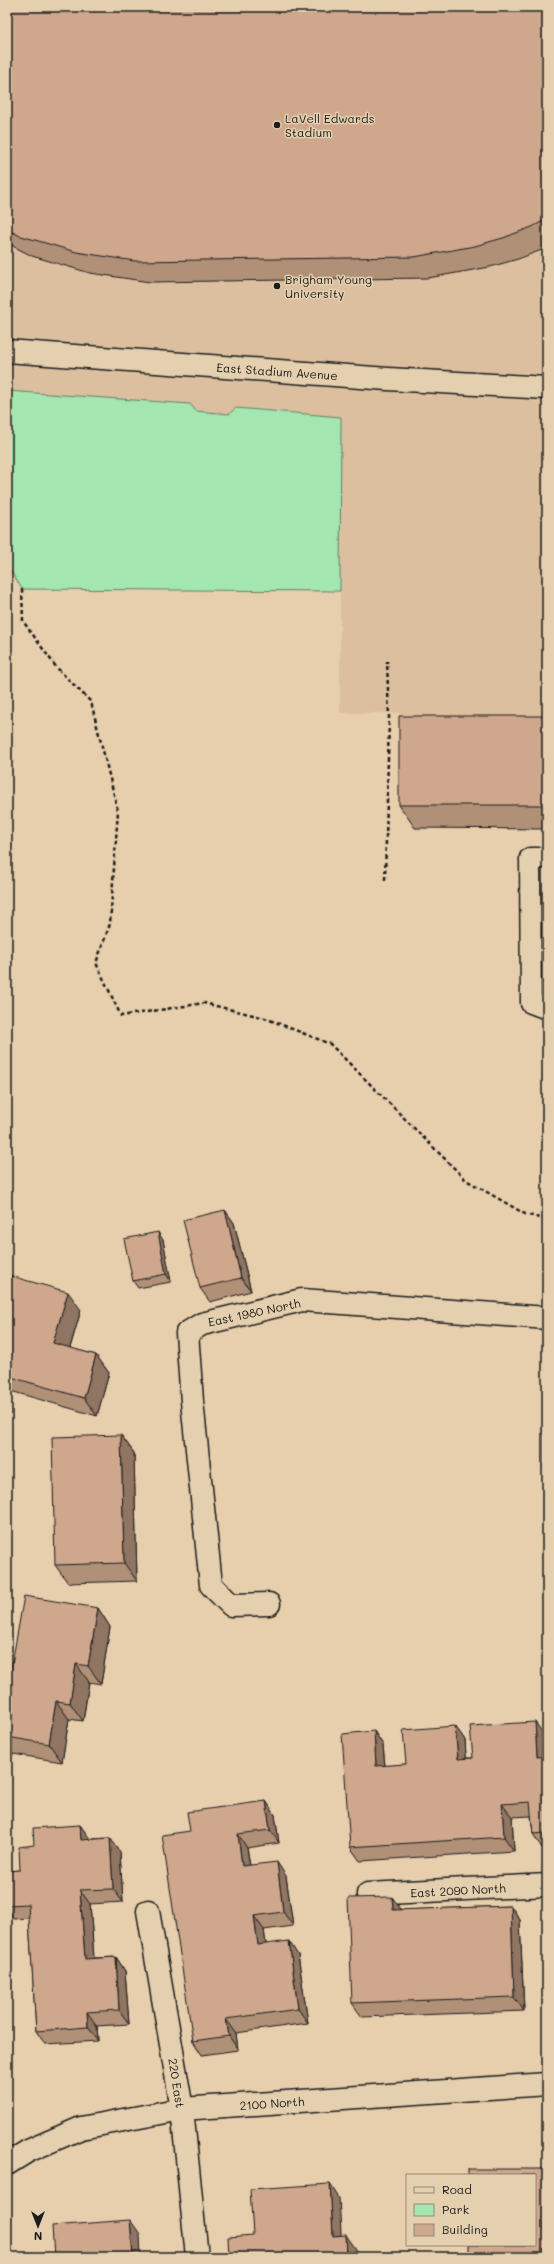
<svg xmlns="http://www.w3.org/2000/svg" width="554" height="2264" viewBox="0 0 554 2264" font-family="Mali,sans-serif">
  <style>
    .built { fill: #dcbf9f }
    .green { fill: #a4e6b0; stroke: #608166 }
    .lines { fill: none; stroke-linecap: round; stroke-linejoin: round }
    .service-casing { stroke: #1c1c1c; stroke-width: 23 }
    .minor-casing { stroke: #1c1c1c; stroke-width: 25 }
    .path { stroke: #1c1c1c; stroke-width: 2.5; stroke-dasharray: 4 3; stroke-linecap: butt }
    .service { stroke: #e4d0ae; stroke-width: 20 }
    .minor { stroke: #e4d0ae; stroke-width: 22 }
    .wall { fill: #b19078; stroke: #1c1c1c }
    .shaded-wall { fill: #907562; stroke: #1c1c1c }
    .building { fill: #cea78c; stroke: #1c1c1c }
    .poi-dot { fill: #1c1c1c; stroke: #e4d0ae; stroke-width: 1.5 }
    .labels { text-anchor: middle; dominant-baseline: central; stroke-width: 3; stroke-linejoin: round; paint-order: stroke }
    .poi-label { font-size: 12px; fill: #1c1c1c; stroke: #e4d0ae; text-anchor: start }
    .street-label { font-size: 12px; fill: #1c1c1c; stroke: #e4d0ae }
  </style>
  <rect width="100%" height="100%" fill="#e7ceac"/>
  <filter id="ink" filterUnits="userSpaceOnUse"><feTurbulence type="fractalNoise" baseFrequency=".025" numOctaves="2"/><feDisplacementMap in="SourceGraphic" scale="8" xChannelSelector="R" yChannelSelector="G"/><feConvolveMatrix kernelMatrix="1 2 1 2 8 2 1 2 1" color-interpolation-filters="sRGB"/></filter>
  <g filter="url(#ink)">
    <path class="built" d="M7 7H547V722L406 721 399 713H340V591L22 589 7 565Z"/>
    <path class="green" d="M7 391 190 404 196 411 229 414 236 408 341 417 340 591 22 589 7 565Z"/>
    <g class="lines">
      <defs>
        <path id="service" d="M547 858H530L531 1003 547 1009"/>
        <path id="minor" d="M7 351 388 379 547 388
          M269 1604 231 1605 211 1585 192 1401 187 1333 202 1324 302 1300 547 1318
          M368 1894 547 1885
          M148 1911 182 2109 197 2257
          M7 2164 28 2151 81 2128 182 2109 547 2084"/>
      </defs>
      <use href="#service" class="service-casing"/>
      <use href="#minor" class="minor-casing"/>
      <path class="path" d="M22 589 23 621 56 667 91 702 118 811 110 924 96 963 121 1016 204 1003 265 1018 330 1044 466 1180 525 1214 547 1220
        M385 880 389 718 387 661"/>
      <use href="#service" class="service"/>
      <use href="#minor" class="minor"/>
    </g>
    <path class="wall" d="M7 7H547V248L518 259 490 267 428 278 150 282 90 273 32 256 7 243Z
      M547 716V829L415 828 399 805Z
      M225 1210 234 1223 251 1291 210 1302 200 1288Z
      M163 1240 171 1282 138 1288 133 1281Z
      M7 1275 81 1310 70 1348 96 1355 109 1373 97 1416 7 1390Z
      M121 1435 134 1453 137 1581 68 1583 55 1565Z
      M98 1608 110 1627 101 1684 89 1682 83 1721 69 1719 62 1762 7 1753V1675H10Z
      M455 1726 465 1740 466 1758H473L545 1736 546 1756H547V1848H542L533 1834 531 1816 512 1817 514 1851 360 1861 350 1847 374 1731 383 1745 385 1766 406 1764Z
      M266 1801 275 1815 279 1843 247 1848 250 1865 286 1876 293 1926 264 1930 266 1944 298 1955 308 2023 236 2033 238 2050 202 2055 193 2041 190 1831Z
      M80 1825 90 1839 110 1838 120 1852 123 1902 90 1904 94 1958 116 1957 125 1971 129 2024 97 2026 98 2041 45 2044 36 2031 29 1918 14 1919 7 1910V1871L20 1870 34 1845Z
      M392 1897 401 1910 511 1906 520 1920 524 2011 362 2017 352 2003Z"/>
    <path class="shaded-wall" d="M225 1210 234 1223 251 1291 241 1278Z
      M158 1232 163 1240 171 1282 166 1274Z
      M68 1292 81 1310 66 1361 53 1343Z
      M96 1355 109 1373 97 1416 84 1398Z
      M121 1435 134 1453 137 1581 124 1563Z
      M98 1608 110 1627 101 1684 88 1666Z
      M76 1664 89 1682 83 1721 70 1703Z
      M56 1701 69 1719 62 1762 49 1744Z
      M535 1722 545 1736 547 1771 537 1757Z
      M455 1726 465 1740 467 1772 458 1759Z
      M374 1731 383 1745 386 1780 376 1766Z
      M266 1801 275 1815 279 1843 270 1830Z
      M502 1804 512 1817 514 1851 504 1837Z
      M80 1825 90 1839V1854L81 1840Z
      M238 1834 247 1848 252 1880 242 1866Z
      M110 1838 120 1852 123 1902 113 1889Z
      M277 1862 286 1876 293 1926 283 1912Z
      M80 1890 90 1904 95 1973 85 1959Z
      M392 1897 402 1911 393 1910Z
      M511 1906 520 1920 524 2011 514 1997Z
      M254 1916 264 1930 268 1959 258 1945Z
      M289 1941 298 1955 308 2023 298 2009Z
      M116 1957 125 1971 129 2024 119 2010Z
      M87 2012 97 2026 98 2041 88 2027Z
      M226 2019 236 2033 238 2050 229 2036Z
      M330 2184 339 2198 342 2250 333 2236Z
      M130 2220 140 2234 141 2257H133Z
      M346 2235 356 2249V2257H347Z"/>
    <path class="building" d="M7 7H547V219L532 227 503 238 475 246 414 257 135 261 76 252 18 235 7 229Z
      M399 716H547V805H399Z
      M225 1210 241 1278 200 1288 183 1220Z
      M158 1232 166 1274 133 1281 124 1239Z
      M7 1275 68 1292 53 1343 96 1355 84 1398 7 1376Z
      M544 1402H547V1469H544Z
      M121 1435 124 1563 55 1565 52 1437Z
      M24 1596 98 1608 88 1666 76 1664 70 1703 56 1701 49 1744 7 1737V1675H10Z
      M535 1722 537 1757 547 1756V1833L533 1834 530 1802 502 1804 504 1837 350 1847 342 1734 374 1731 376 1766 406 1764 403 1730 455 1726 458 1759 473 1758 470 1726Z
      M266 1801 270 1830 238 1834 242 1866 277 1862 283 1912 254 1916 258 1945 289 1941 298 2009 226 2019 229 2036 193 2041 162 1835 190 1831 187 1812Z
      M80 1825 81 1840 110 1838 113 1889 80 1890 85 1959 116 1957 119 2010 87 2012 88 2027 36 2031 28 1904 7 1905V1871L20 1870 19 1847 34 1845 33 1828Z
      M392 1897 393 1910 511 1906 514 1997 352 2003 348 1898Z
      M468 2169H547V2257H469V2245H535V2175H468Z
      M330 2184 333 2236 346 2235 347 2257H229L228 2237 253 2235 250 2189Z
      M130 2220 133 2257H54L52 2226Z"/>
  </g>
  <g class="poi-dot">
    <circle cx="277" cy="125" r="4"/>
    <circle cx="277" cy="286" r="4"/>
  </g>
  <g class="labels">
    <g class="poi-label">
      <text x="285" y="118">LaVell Edwards<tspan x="285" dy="14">Stadium</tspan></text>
      <text x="285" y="279">Brigham Young<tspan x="285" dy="14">University</tspan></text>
    </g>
    <g class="street-label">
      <text transform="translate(277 371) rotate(4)">East Stadium Avenue</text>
      <text transform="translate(254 1312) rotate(-12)">East 1980 North</text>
      <text transform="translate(458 1890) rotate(-3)">East 2090 North</text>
      <text transform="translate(177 2083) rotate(81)">220 East</text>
      <text transform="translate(272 2103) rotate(-4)">2100 North</text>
    </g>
  </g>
  <rect width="554" height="2264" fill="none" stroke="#e4d0ae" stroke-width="24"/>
  <rect x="12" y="12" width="530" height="2240" fill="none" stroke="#1c1c1c" stroke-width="1.5" filter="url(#ink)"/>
  <rect x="406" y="2174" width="130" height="72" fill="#e4d0ae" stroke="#948874"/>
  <rect x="414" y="2187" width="20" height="6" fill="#e4d0ae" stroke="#948874"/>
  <text x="442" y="2194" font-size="12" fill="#1c1c1c">Road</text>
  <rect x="414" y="2204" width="20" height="12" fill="#a4e6b0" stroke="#948874"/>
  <text x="442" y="2214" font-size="12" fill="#1c1c1c">Park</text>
  <rect x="414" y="2224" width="20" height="12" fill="#cea78c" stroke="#948874"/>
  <text x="442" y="2234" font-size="12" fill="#1c1c1c">Building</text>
  <g transform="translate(38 2226) rotate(180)" stroke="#e4d0ae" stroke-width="3" paint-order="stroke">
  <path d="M0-3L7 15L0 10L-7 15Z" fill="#1c1c1c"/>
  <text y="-6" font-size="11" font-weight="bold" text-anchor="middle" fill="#1c1c1c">N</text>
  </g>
</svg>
